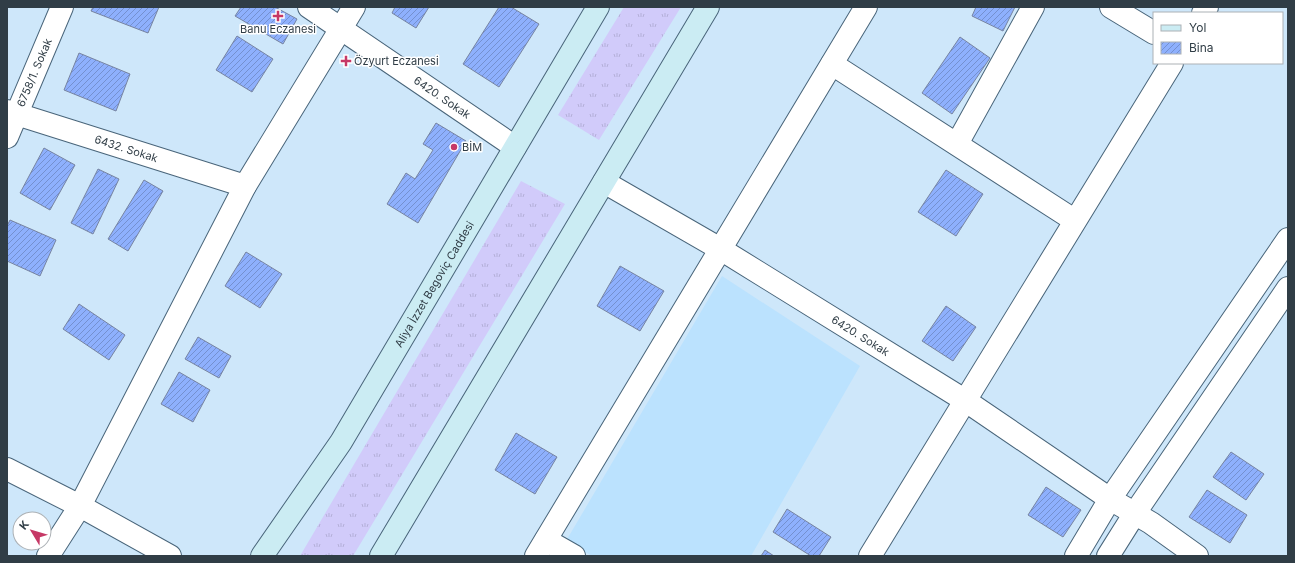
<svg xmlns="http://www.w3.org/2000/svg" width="1295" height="563" viewBox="0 0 1295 563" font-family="Inter,sans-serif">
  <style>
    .built { fill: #bbe2fe }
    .grass { fill: url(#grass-tufts) }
    .building { fill: url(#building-hatch); stroke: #7784a1 }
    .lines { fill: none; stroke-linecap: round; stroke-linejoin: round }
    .minor-casing { stroke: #49657a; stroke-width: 24 }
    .tertiary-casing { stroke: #49657a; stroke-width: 24 }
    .secondary-casing { stroke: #49657a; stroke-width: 24 }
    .minor { stroke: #fff; stroke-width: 22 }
    .tertiary { stroke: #fff; stroke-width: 22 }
    .secondary { stroke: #cbecf3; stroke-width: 22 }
    .poi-dot { fill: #c63866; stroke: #fff; stroke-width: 1.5 }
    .labels { text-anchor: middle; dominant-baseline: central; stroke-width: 3; stroke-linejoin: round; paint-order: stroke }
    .poi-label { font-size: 11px; fill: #303d46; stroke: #fff; text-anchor: start }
    .street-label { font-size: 11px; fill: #303d46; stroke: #fff }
  </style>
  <defs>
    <pattern id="grass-tufts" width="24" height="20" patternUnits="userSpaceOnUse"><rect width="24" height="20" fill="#d1cbfa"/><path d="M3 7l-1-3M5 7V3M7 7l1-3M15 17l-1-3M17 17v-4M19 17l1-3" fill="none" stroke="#b4afd8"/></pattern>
    <pattern id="building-hatch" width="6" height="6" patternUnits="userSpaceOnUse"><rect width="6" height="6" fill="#8eb0fd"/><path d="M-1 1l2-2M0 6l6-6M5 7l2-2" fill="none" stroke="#7490cf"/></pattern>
  </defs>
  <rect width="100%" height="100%" fill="#cee7fa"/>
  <path class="built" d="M722 276 860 366 751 556H592L566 541Z"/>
  <path class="grass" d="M624 7H681L599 140 558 115Z
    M521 181 565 204 353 556H300Z"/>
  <path class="building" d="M93 7H159L148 33 91 11Z
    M241 7H275L297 19 283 44 235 16Z
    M395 7H429L416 28 392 13Z
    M499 7H511L539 24 499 87 463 64Z
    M976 7H1015L1003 31 972 16Z
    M237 36 273 59 252 92 216 70Z
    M960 37 990 58 952 114 922 93Z
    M79 53 130 74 116 111 64 90Z
    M436 123 466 141 418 223 387 204 406 173 415 179 433 150 423 144Z
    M44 148 75 165 50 210 20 193Z
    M98 169 119 179 93 234 71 223Z
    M946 170 983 194 956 236 918 212Z
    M144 180 163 191 128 251 108 239Z
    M10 220 56 240 40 276 7 261V226Z
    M246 252 282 274 260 308 225 286Z
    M620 266 664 291 640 331 597 306Z
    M79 304 125 335 109 360 63 329Z
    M946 306 976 327 953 361 922 341Z
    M198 337 231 356 219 378 185 359Z
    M179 372 210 390 193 422 161 404Z
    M516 433 557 457 535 494 495 470Z
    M1231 452 1264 474 1246 500 1213 477Z
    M1046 487 1081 510 1063 537 1028 515Z
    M1207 490 1247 515 1230 543 1189 517Z
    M787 509 831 537 819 556H811L773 532Z
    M765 550 774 556H761Z"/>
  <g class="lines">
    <defs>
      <g id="minor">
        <path id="s1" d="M309 7 515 147"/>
        <path d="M1111 7 1154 33"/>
        <path d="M1203 13 1207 7"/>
        <path d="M832 64 1074 220"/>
        <path id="s2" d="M7 111 245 186"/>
        <path id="s3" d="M7 137 62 7"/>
        <path d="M957 144 1033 7"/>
        <path id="s4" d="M604 182 722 250 966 401 1110 499 1151 523 1197 556"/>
        <path d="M7 469 80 506 170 556"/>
        <path d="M546 540 574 556"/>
        <path d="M48 556 80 506 245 186 354 7"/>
        <path d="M536 556 866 7"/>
        <path d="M870 556 1172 63"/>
      </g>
      <path id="tertiary" d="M1076 556 1110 499 1288 239
        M1108 556 1135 513 1288 288"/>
      <g id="secondary">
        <path id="s5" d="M262 556 341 442 598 7"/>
        <path d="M381 556 708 7"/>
      </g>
    </defs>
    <use href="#minor" class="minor-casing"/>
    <use href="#tertiary" class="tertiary-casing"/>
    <use href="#secondary" class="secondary-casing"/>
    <use href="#minor" class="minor"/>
    <use href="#tertiary" class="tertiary"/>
    <use href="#secondary" class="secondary"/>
  </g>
  <g class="poi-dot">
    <path d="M276 10h4v4h4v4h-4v4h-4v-4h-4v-4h4z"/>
    <path d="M344 55h4v4h4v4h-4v4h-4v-4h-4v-4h4z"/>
    <circle cx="454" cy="147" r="4"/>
  </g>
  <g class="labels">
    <g class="poi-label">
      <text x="278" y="29" text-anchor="middle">Banu Eczanesi</text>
      <text x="354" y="61">Özyurt Eczanesi</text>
      <text x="462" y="147">BİM</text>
    </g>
    <g class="street-label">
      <text stroke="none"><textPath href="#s3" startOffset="70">6758/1. Sokak</textPath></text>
      <text stroke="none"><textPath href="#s1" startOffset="161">6420. Sokak</textPath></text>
      <text stroke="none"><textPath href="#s2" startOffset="125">6432. Sokak</textPath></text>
      <text stroke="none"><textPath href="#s5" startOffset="322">Aliya İzzet Begoviç Caddesi</textPath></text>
      <text stroke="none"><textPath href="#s4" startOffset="299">6420. Sokak</textPath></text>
    </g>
  </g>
  <rect width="1295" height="563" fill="none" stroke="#303d46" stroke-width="16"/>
  <rect x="1153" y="12" width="130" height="52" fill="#ffffff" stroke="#acb1b5"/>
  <rect x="1161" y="25" width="20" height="6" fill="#cbecf3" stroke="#acb1b5"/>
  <text x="1189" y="32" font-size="12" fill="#303d46">Yol</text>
  <rect x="1161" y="42" width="20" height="12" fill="url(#building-hatch)" stroke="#acb1b5"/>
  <text x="1189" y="52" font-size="12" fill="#303d46">Bina</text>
  <g transform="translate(32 531) rotate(308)"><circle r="19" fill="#ffffff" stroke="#acb1b5"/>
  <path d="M0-3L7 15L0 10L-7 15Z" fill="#c63866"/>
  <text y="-6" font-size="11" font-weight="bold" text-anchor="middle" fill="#303d46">K</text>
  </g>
</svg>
